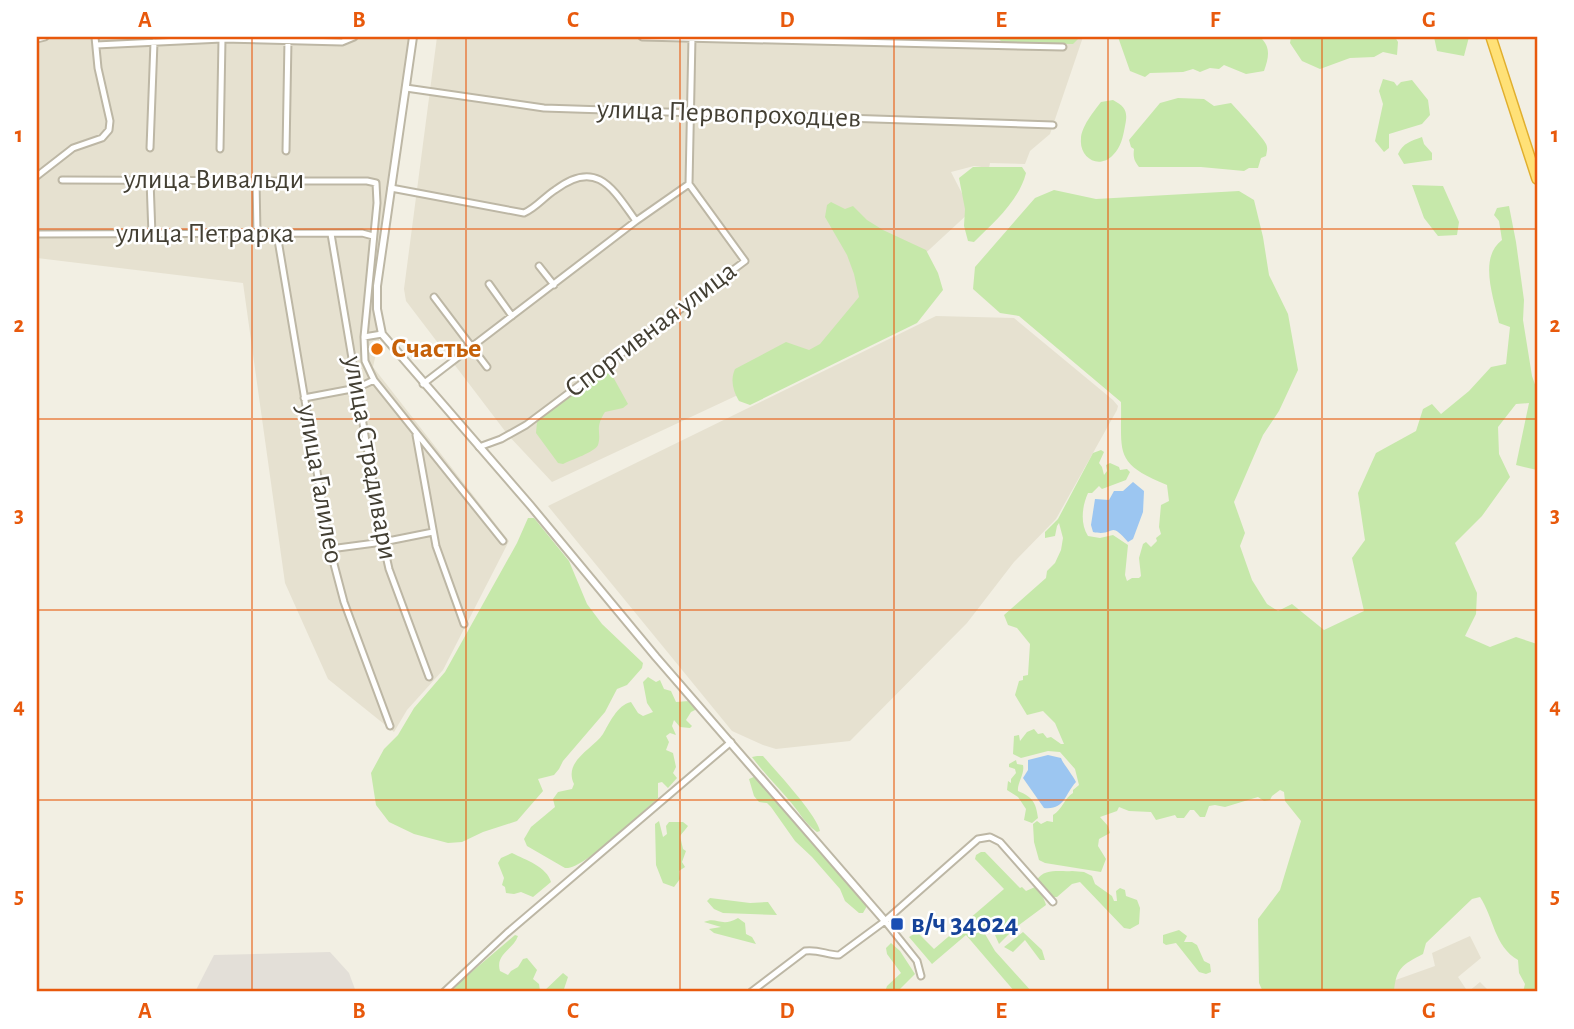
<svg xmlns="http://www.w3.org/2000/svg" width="1574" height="1029" viewBox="0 0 1574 1029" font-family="'Alegreya Sans',sans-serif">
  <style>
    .residential { fill: #e6e1d0 }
    .industrial { fill: #e3dfd8 }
    .green { fill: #c6e8aa }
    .water { fill: #9cc6f1 }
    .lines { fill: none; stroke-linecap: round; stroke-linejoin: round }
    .minor-casing { stroke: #bdb7a5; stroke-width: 9 }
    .tertiary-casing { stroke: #bdb7a5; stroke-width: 10 }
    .trunk-casing { stroke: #e1af2e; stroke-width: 12 }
    .minor { stroke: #fff; stroke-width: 5 }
    .tertiary { stroke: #fff; stroke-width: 6 }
    .trunk { stroke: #ffe177; stroke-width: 9 }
    .grid { fill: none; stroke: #e8590c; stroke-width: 2; stroke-opacity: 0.55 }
    .food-dot { fill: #e8710a; stroke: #fff; stroke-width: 2.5 }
    .transit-dot { fill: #1a4fb4; stroke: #fff; stroke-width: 2.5 }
    .labels { text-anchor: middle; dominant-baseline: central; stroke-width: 5; stroke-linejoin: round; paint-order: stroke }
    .street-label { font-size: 28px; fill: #433f33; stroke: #fff }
    .food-label { font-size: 28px; font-weight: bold; fill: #c56008; stroke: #fff; text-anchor: start }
    .transit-label { font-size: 28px; font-weight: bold; fill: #164399; stroke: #fff; text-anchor: start }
    .neatline { fill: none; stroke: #e8590c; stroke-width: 2.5 }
    .grid-label { font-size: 23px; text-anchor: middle; font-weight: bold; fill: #e8590c }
  </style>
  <rect width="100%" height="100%" fill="#f2efe3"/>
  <path class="residential" d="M37 37H412L377 286 379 340 373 367 509 541 443 670 407 710 394 732 328 679 285 583 243 283 37 258Z
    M437 37H1083L1050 134 1030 151 1025 164 990 163 989 168 974 166 951 172 971 211 808 362 552 482 508 435 406 301 404 289Z
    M936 316 1014 318 1113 400 1118 406 1117 410 1056 519 1014 562 967 623 850 741 776 749 763 745 732 731 548 506Z
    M1470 936 1481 958 1458 977 1468 992 1480 982 1490 992H1392L1390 982 1435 966 1432 953Z"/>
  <path class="industrial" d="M330 952 349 973 356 992H195L214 955Z"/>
  <path class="green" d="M997 37H1080L1073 44 1003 43Z
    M1118 37H1260C1271 47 1269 57 1264 71L1246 74 1224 65 1219 69 1210 68 1200 72 1193 69 1183 72 1150 73 1145 77 1130 71Z
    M1291 37H1395L1398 42 1397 55 1383 52 1374 57 1350 58 1320 69 1302 61 1290 43Z
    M1434 37H1469L1464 56 1437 51Z
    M1383 79 1394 82 1397 86 1401 82 1412 80 1428 100 1430 115 1422 124 1389 134V148L1384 152 1375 141 1383 104 1379 91Z
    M1178 98 1204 99 1214 106 1231 103C1235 107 1265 140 1266 144 1268 148 1267 151 1266 156L1261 158 1258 168H1249L1244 171 1201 167H1139C1134 161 1133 157 1134 149L1131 147 1129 140 1160 103Z
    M1113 100C1126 107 1128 112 1125 126 1123 137 1121 147 1113 155 1099 170 1079 158 1081 139 1081 127 1094 111 1101 102Z
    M1422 137 1424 144 1432 153V160L1404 164 1398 154C1403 143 1411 141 1422 137Z
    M973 167H1022L1026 173C1019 201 993 223 974 242L968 241 964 226 965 209 959 178Z
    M1412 185 1443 186 1459 222 1457 235 1438 236 1424 218Z
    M1054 190 1096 199 1239 191 1254 200 1263 237 1269 275 1288 314 1298 370 1279 411 1263 435 1234 502 1245 533 1240 546 1252 580 1267 604 1278 611 1292 604 1324 630 1364 611 1352 558 1365 540 1358 493 1376 453 1416 431 1423 409 1432 404 1441 414 1469 391 1491 367 1506 364 1510 327 1499 323C1494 298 1478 258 1502 240L1499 221 1494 215 1497 208 1509 206 1516 242 1524 300 1523 320 1532 376 1537 390V470L1516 465 1529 403 1516 404 1498 427 1499 454 1510 477 1482 516 1455 543 1477 593 1476 614 1465 636 1490 647 1516 637 1537 644V992H1523L1525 984 1519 973 1518 960C1494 946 1494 918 1480 897L1472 899 1426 943 1423 954C1402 965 1396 968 1394 992H1263L1259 983 1258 919 1280 890 1301 821 1285 801 1284 792 1280 790 1272 796 1270 800 1264 801 1258 797 1225 807 1215 805 1209 806 1205 817H1200L1194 810H1190L1184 818H1177L1175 815 1156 820 1151 812 1129 811 1119 807 1117 811 1100 817 1108 826 1110 833 1099 839 1098 846 1106 859 1101 872 1045 863 1039 860 1034 842 1033 824 1037 821 1041 824 1047 821 1053 822V815C1062 810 1065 797 1073 793V790L1079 785 1075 769 1060 752 1048 751 1021 758 1013 754 1014 736 1019 735 1020 741 1027 732 1034 729 1038 734 1043 733 1047 738 1051 737 1061 744H1064L1055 723 1043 711 1027 715 1015 695 1019 681 1023 680V676L1028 675 1030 644 1017 628 1008 625 1004 615 1046 578 1047 571 1055 563 1061 550 1063 538 1059 523 1057 526 1055 536 1045 538V532L1058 519 1093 453 1101 450 1104 452 1099 463 1102 467 1104 475 1107 471 1106 465 1110 463 1119 467 1120 470 1127 469 1130 472 1126 480 1102 489 1099 486 1092 493H1088C1082 506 1080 524 1088 536L1100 538 1113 535 1128 545 1125 575 1127 581 1132 578H1139L1141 576 1139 558 1143 544 1146 542 1151 547 1157 541 1156 538 1161 534 1159 527 1161 505 1169 501 1167 485C1113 463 1122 453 1121 402L1019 316 1000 313 973 289 975 267 1035 198Z
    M831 202 845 209 853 206 867 220 883 230 926 250 938 273 943 290 917 323 750 405 739 401C733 391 730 380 735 369L786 342 809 350 820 344 859 297 854 274 847 255 825 217 827 205Z
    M607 373 612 375 628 404 623 408 605 412C594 429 602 432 598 445 595 452 571 460 563 464L558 463 536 433 537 422 574 392Z
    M528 518H534L569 561 587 604 602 624 643 663 642 668 627 685 617 689 605 712 563 761 559 769 554 775 538 779 543 791 517 821 483 832 462 842 448 843 414 834 389 822 376 805 371 773 384 749 398 735 414 708 445 672 517 543Z
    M648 677 656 682 660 680 664 689 671 691 676 702 689 701 696 705 697 709 691 712 686 720 692 726 690 728 680 727 674 720 672 726 676 735 670 733 666 736 669 742 666 750 673 753 676 767 673 773 677 778 668 788 662 782 658 783V798C642 812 583 871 565 868L527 846 524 839 531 827 555 807 553 799 558 792 572 789 574 784C563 761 593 749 603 734 609 724 617 705 631 702L638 713 643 716 653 712 647 703 643 682Z
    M757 756H763C776 771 817 815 820 831L817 832C804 823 799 811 788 799 776 785 763 772 752 757Z
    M1016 760 1017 764 1023 765C1025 774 1017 783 1018 791 1033 797 1036 803 1038 818L1032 823 1024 820 1026 809 1018 797 1007 790 1008 781 1011 783V779L1016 773 1015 769 1009 767V764Z
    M756 776C762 784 766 791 774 798L867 906 863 913H859L845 901 840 889 812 857 795 841 771 807 767 803 759 802 754 796 749 779Z
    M659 821 663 837 667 834 666 826 669 822H683L688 826C679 839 679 831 683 849L686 851 682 862 685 867 679 871 680 879 674 887 663 883 656 865 655 824Z
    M981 852H985L1020 888 1022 887 1026 891 1035 887C1040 891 1045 900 1046 905L1015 928 999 944 995 935 999 933V929L995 927 985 934 995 951 1032 992H1015L966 935 932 964 909 937 917 932 934 949 1004 889 975 859 976 855Z
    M512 853C526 860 547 867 551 882L533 897 521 892 514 894 506 893 505 887 502 885 504 878 498 863 501 858Z
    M1072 871 1084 872 1092 876 1095 884 1112 896 1114 901H1117L1116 891 1120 888 1125 890 1126 896 1137 900 1140 908 1139 924 1130 929 1124 928 1080 882 1072 884 1057 897H1053L1037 880C1044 868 1060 872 1072 871Z
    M710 898 750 903 768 902 777 915 723 913 714 909 707 901Z
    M738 918 745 923 746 934 752 937 756 944 714 933 709 929 721 927 704 922C717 916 721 928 738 918Z
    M1179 930 1187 936 1184 942H1192L1197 945 1204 961 1210 964 1211 972 1206 974 1199 972 1176 943 1166 945 1163 943V935Z
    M1023 932 1042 950 1045 960H1040L1025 940 1013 952 1004 947Z
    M515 935 518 936C513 950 495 954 500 971L508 975 511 971 518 967 523 959 527 958 537 970 533 979 539 984 540 991 543 992 563 973 568 977 564 989 566 992H451L462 980Z
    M891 943 900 951 915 974 897 992H885L887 986 901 973 887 954 886 948Z"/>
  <path class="water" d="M1133 482 1144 491 1143 512 1133 539 1128 542C1108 519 1116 537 1093 532L1091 525 1095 499 1109 500 1114 491H1123Z
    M1048 755 1061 758C1062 762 1072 774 1076 782 1064 795 1065 810 1044 808L1023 778 1028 770V760Z"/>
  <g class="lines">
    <defs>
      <path id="minor" d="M642 37 1063 47
        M37 39 45 37
        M96 45 222 39 342 42 354 37
        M406 88 544 108 1053 125
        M150 148 154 42
        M220 149 222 39
        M286 151 288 40
        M37 176 73 148 102 138 109 130 110 121 98 68 95 37
        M62 180 367 181 376 183 377 203 364 337 365 361 374 380 503 541
        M150 180 152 235
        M256 180 257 234
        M391 188 524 213C536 208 544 197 555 190 597 158 613 189 636 221
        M37 234 362 233 373 236
        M277 234 330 549 344 602 390 726
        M331 234 383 542 389 569 429 677
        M539 266 554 285
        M489 284 512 316
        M434 297 487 367
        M364 337 382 334
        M423 384 636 221 689 184 692 37
        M304 398 357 388 374 380
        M416 435 436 546 464 624
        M479 447 501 439 526 425 745 261 689 184
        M330 549 383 542 433 532
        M885 921 917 961 921 976
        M444 992 507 933 731 742
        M751 992 805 951C818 949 827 955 839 955L885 921 978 839 990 837 1000 842 1053 902"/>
      <path id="tertiary" d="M413 37 377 286V309L382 334 530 505 656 657 885 921"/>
      <path id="trunk" d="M1491 37 1537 179"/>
    </defs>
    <use href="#minor" class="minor-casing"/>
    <use href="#tertiary" class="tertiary-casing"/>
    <use href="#trunk" class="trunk-casing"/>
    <use href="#minor" class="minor"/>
    <use href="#tertiary" class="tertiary"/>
    <use href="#trunk" class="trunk"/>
  </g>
  <path class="grid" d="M252 37V992M466 37V992M680 37V992M894 37V992M1108 37V992M1322 37V992M37 229H1537M37 419H1537M37 610H1537M37 800H1537"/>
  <circle class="food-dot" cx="377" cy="349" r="7"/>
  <rect class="transit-dot" x="890" y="917" width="14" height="14" rx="3.5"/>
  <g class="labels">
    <g class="street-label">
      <text transform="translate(729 114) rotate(2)">улица Первопроходцев</text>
      <text x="214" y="180">улица Вивальди</text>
      <text x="205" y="234">улица Петрарка</text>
      <text transform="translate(651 330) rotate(-37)">Спортивная улица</text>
      <text transform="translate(370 458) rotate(80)">улица Страдивари</text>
      <text transform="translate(320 484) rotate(80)">улица Галилео</text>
    </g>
    <g class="food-label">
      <text x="391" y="349">Счастье</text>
    </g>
    <g class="transit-label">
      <text x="911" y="924">в/ч 34024</text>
    </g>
  </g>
  <rect width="1574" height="1029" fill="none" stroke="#ffffff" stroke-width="77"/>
  <rect x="38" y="38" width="1498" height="952" class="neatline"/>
  <g class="grid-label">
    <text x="145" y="27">A</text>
    <text x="359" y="27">B</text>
    <text x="573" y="27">C</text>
    <text x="787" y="27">D</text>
    <text x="1001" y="27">E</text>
    <text x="1215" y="27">F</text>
    <text x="1429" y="27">G</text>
    <text x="19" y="142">1</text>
    <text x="1555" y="142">1</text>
    <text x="19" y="332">2</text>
    <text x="1555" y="332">2</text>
    <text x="19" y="522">3</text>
    <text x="1555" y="522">3</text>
    <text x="19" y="713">4</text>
    <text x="1555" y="713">4</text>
    <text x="19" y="903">5</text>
    <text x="1555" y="903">5</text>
    <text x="145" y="1018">A</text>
    <text x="359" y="1018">B</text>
    <text x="573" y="1018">C</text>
    <text x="787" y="1018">D</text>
    <text x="1001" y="1018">E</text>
    <text x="1215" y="1018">F</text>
    <text x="1429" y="1018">G</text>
  </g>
</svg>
